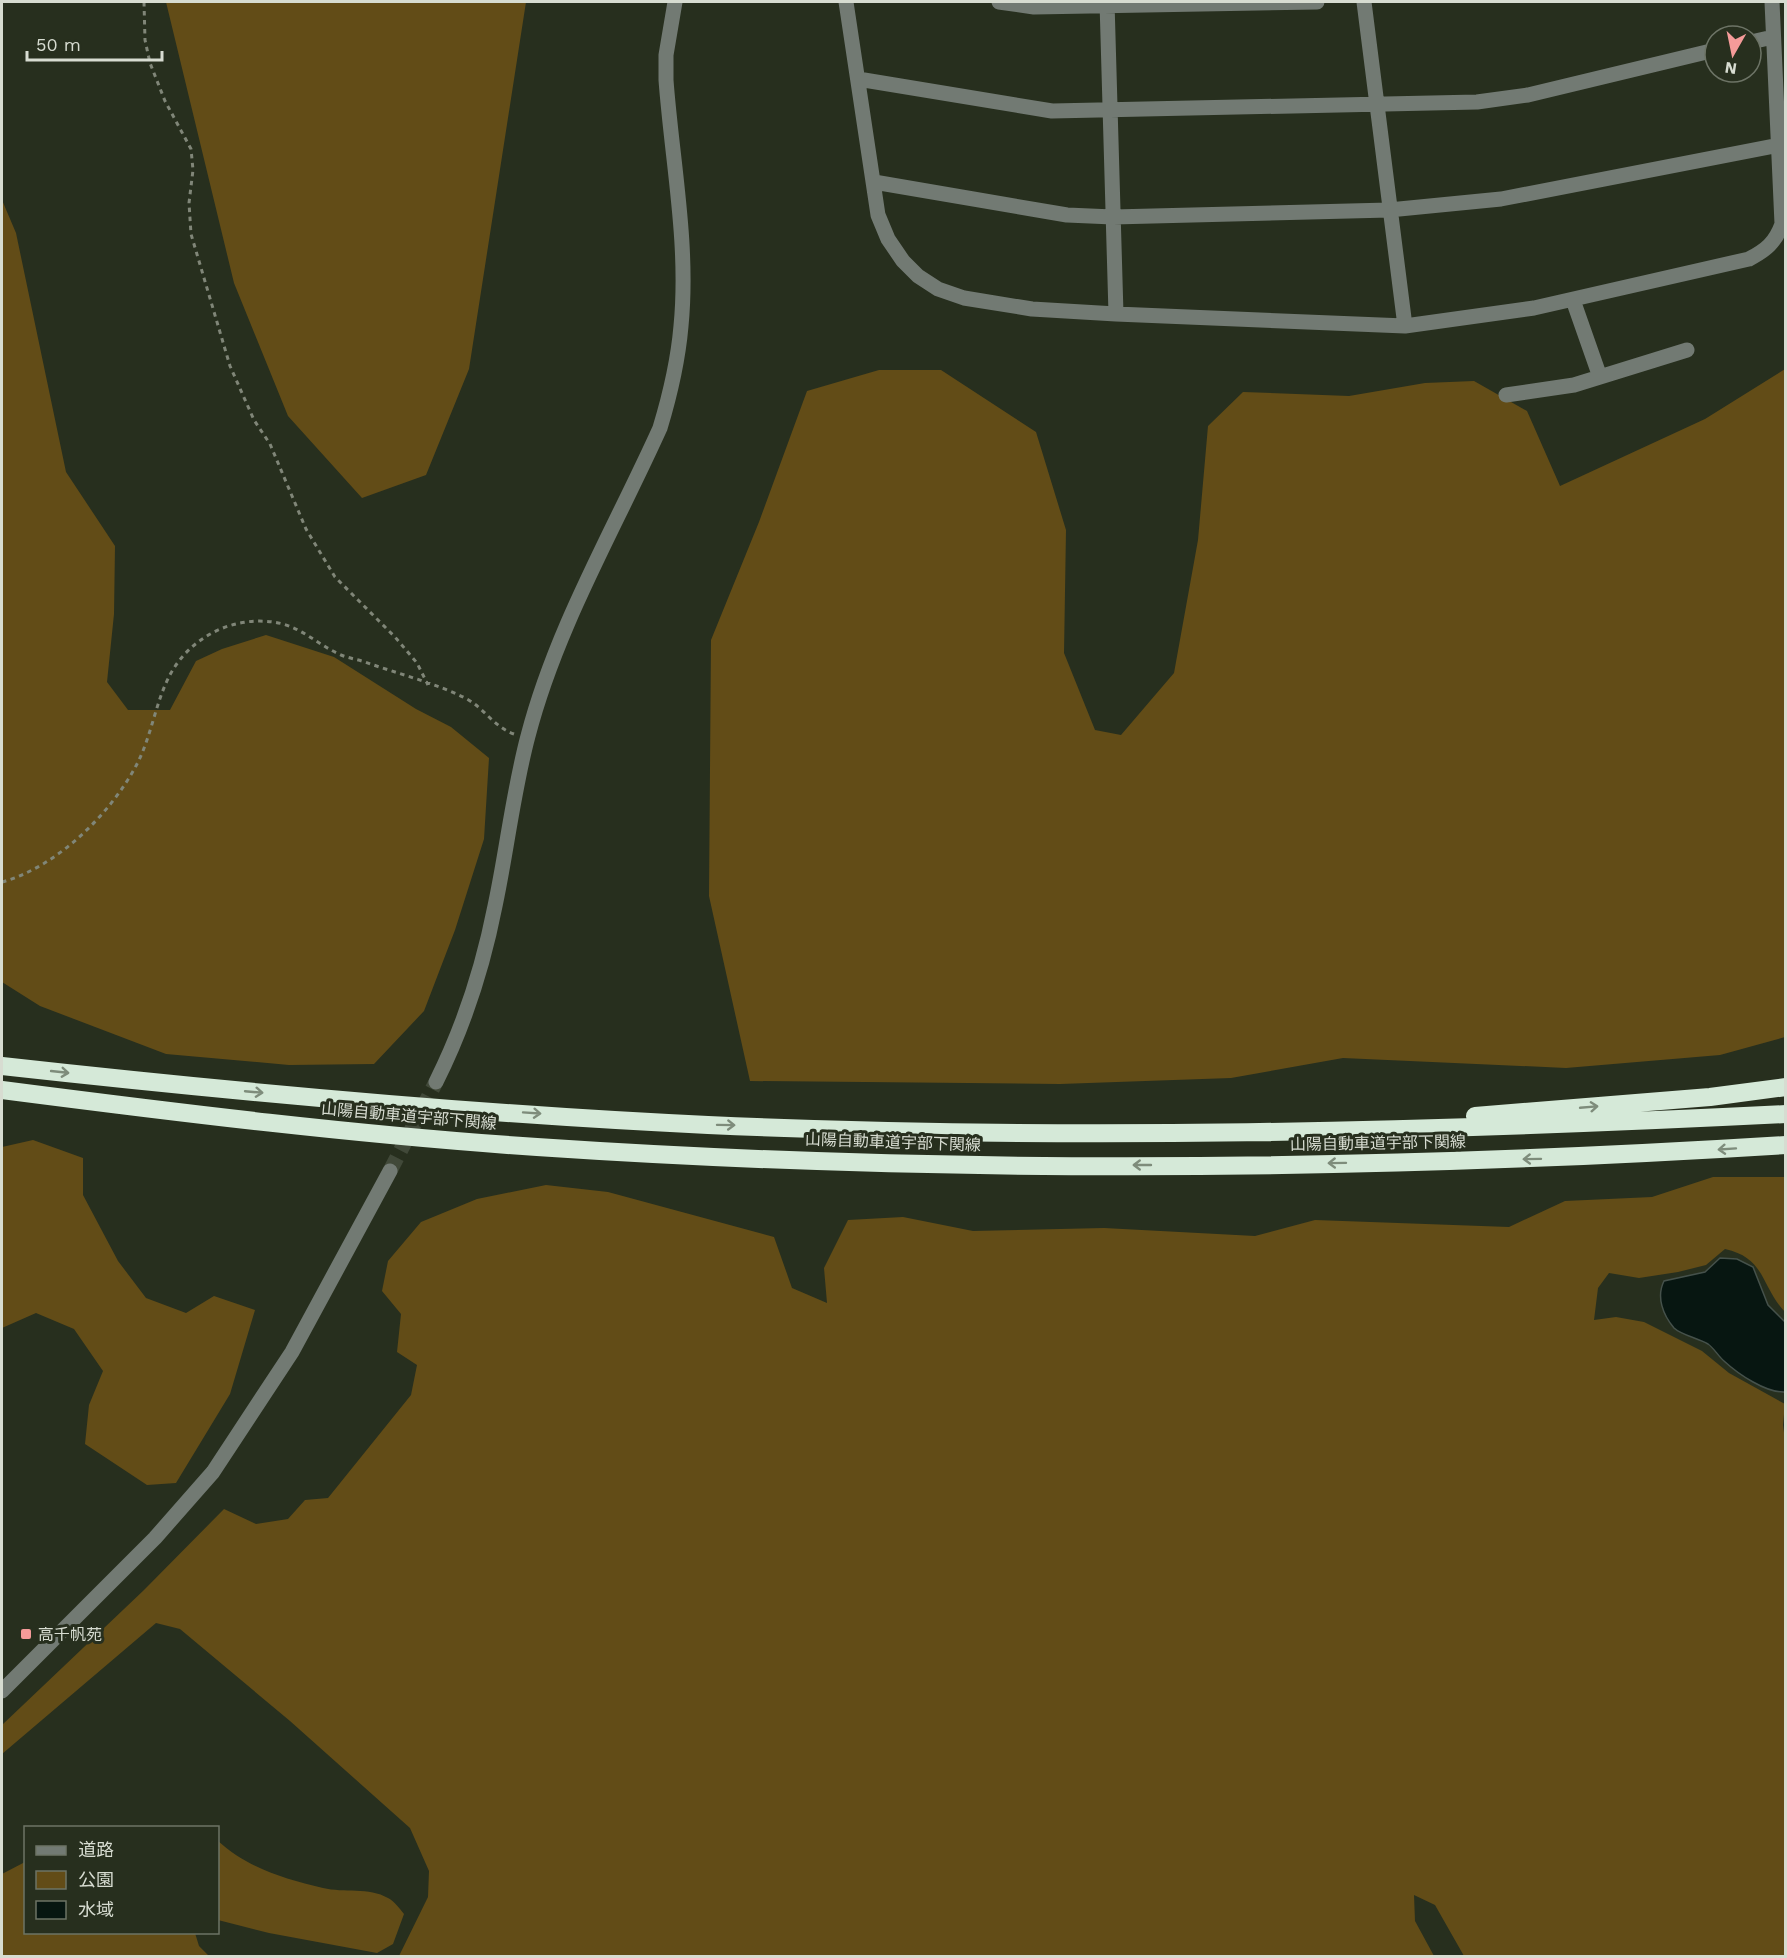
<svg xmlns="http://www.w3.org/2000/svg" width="1787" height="1958" viewBox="0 0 1787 1958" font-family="'Work Sans','Noto Sans JP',sans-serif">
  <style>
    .green { fill: #624c17 }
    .water { fill: #071611; stroke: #45514b; stroke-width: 1.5 }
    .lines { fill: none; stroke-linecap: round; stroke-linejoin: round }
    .minor-tunnel { stroke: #414939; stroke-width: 15; stroke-dasharray: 15 8; stroke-linecap: butt }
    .path { stroke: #808678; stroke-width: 3; stroke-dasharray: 4.5 4.5; stroke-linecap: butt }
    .minor { stroke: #727a73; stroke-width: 15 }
    .highway { stroke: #d5e9d8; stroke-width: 18 }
    .oneway { stroke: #7e8c7b }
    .poi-dot { fill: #f59b99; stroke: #272f1e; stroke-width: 2 }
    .labels { text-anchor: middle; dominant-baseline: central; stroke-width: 6; stroke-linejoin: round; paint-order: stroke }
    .street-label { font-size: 16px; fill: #d7dcd1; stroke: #272f1e }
    .poi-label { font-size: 16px; fill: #d7dcd1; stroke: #272f1e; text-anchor: start }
  </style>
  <rect width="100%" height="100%" fill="#272f1e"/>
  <path class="green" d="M166 2H526L469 369 426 475 362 498 288 416 234 283Z
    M2 200 16 233 66 472 115 546 114 614 107 682 128 710H170L196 661 222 649 266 635 334 657 416 709 451 727 489 758 484 839 455 930 424 1011 374 1064 289 1065 166 1054 40 1006 2 982Z
    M1785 369V1037L1720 1055 1566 1068 1343 1058 1231 1078 1060 1084 750 1081 709 896 711 640 759 522 807 391 879 370H941L1036 432 1066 530 1064 653 1095 730 1121 735 1174 673 1198 540 1208 426 1243 392 1349 396 1425 383 1474 381 1527 411 1560 486 1705 419Z
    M33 1140 83 1158V1195L118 1261 146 1298 186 1313 214 1296 255 1310 230 1394 176 1483 147 1485 85 1444 89 1405 103 1371 74 1329 36 1313 2 1328V1147Z
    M1713 1177H1785V1312C1761 1287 1766 1258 1725 1249L1706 1265 1678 1272 1639 1278 1609 1273 1598 1288 1594 1320 1616 1317 1644 1322 1702 1351 1729 1373 1785 1404 1783 1425 1786 1448 1785 1956H1464L1435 1905 1414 1895 1415 1921 1434 1956H399L428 1897 429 1871 410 1828 290 1721 180 1629 156 1623 2 1754V1725L144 1590 224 1509 256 1524 288 1519 305 1500 328 1498 411 1395 417 1365 397 1352 401 1314 382 1291 388 1261 421 1222 477 1199 546 1185 608 1192 774 1237 792 1288 827 1303 824 1268 848 1220 903 1217 973 1231 1104 1228 1255 1236 1315 1220 1509 1227 1565 1201 1652 1197Z
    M218 1841C248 1868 284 1879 323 1888 344 1893 369 1887 388 1898 394 1901 400 1909 404 1914L393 1944 377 1953 269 1933 218 1920Z
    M25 1862 26 1932 195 1933 199 1946 209 1956H2V1874Z"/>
  <path class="water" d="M1720 1258 1737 1259 1753 1267 1768 1305 1785 1322V1392C1766 1393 1738 1374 1724 1361 1718 1356 1714 1348 1708 1344 1698 1338 1681 1335 1674 1328 1663 1315 1656 1297 1664 1281L1705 1272Z"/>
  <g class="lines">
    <path class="minor-tunnel" d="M390 1171 436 1082"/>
    <path class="path" d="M144 2 145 40 150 63 165 101 191 149 193 170 189 203 191 234 230 366 254 420 270 444 306 529 335 577 395 637 417 663 428 685
      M2 882C57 867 112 813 138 762 152 734 156 700 171 673 193 634 239 613 283 624 304 630 319 645 339 654 347 658 356 659 365 662 398 674 436 683 467 699 485 709 494 727 514 734"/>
    <path class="minor" d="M846 2 878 215 888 239 903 261 918 276 938 289 964 298 1032 309 1116 314 1405 326 1534 308 1749 259C1766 250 1775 243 1782 224L1772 2
      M999 2 1034 7 1317 2
      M1107 2 1116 314
      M1364 2 1405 326
      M1751 42 1773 37
      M858 79 1052 111 1477 102 1528 95 1715 50
      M874 182 1067 215 1113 217 1389 210 1501 199 1779 145
      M1573 300 1600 377
      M1506 395 1574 385 1687 350
      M436 1082C464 1026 483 967 495 906 507 850 513 792 528 736 556 628 614 530 660 428 670 395 678 361 681 326 689 244 672 161 666 80V55L675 2
      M2 1691 155 1538 213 1472 292 1352 390 1171"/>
    <path class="highway" d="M2 1066C236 1092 472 1114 708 1125 1067 1141 1427 1132 1786 1114
      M2 1090C180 1113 358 1135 537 1147 952 1175 1371 1171 1786 1145
      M1475 1116 1710 1097 1786 1087"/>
  </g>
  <defs><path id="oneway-shaft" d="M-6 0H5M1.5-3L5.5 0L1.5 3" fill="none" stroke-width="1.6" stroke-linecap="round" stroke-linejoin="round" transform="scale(1.5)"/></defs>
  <g class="oneway">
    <use href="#oneway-shaft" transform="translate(60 1072) rotate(6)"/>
    <use href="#oneway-shaft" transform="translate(254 1092) rotate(5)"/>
    <use href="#oneway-shaft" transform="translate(1589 1107) rotate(-5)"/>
    <use href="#oneway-shaft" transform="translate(532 1113) rotate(4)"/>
    <use href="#oneway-shaft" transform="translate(726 1125) rotate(1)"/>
    <use href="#oneway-shaft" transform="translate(1727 1149) rotate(176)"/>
    <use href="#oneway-shaft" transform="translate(1532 1159) rotate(179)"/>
    <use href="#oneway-shaft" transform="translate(1337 1163) rotate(179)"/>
    <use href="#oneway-shaft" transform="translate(1142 1165) rotate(180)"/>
  </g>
  <rect class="poi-dot" x="20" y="1628" width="12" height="12" rx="3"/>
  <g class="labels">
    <g class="street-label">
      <text transform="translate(409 1116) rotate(5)">山陽自動車道宇部下関線</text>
      <text transform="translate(893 1142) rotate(2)">山陽自動車道宇部下関線</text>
      <text transform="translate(1378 1143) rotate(-1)">山陽自動車道宇部下関線</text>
    </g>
    <g class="poi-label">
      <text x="38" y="1634">高千帆苑</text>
    </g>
  </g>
  <rect width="1787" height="1958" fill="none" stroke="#d7dcd1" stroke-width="6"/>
  <rect x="24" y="1826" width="195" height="108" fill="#272f1e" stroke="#6d7466" stroke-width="1.5"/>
  <rect x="36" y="1846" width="30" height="9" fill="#727a73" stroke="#6d7466" stroke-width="1.5"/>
  <text x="78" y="1856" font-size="18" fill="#d7dcd1">道路</text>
  <rect x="36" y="1871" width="30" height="18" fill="#624c17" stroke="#6d7466" stroke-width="1.5"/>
  <text x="78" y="1886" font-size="18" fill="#d7dcd1">公園</text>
  <rect x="36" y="1901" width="30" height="18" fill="#071611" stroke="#6d7466" stroke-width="1.5"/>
  <text x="78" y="1916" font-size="18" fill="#d7dcd1">水域</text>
  <g transform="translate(1733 54) rotate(189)"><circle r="28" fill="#272f1e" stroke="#6d7466" stroke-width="1.5"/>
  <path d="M0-4.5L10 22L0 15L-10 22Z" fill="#f59b99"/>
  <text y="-9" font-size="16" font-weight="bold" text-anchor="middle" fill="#d7dcd1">N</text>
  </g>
  <path d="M27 51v9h135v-9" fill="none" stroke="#d7dcd1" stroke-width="3"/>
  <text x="36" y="51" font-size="18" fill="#d7dcd1" stroke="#272f1e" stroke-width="4.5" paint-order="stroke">50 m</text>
</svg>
